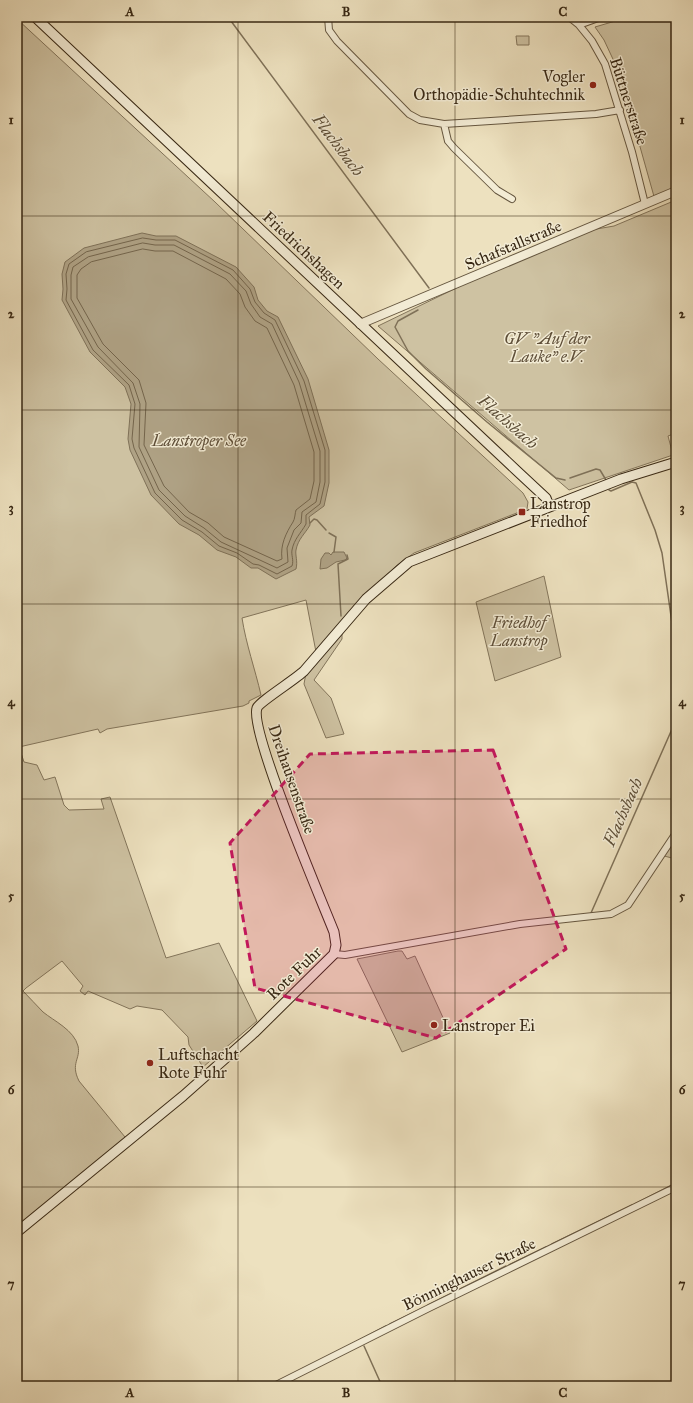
<svg xmlns="http://www.w3.org/2000/svg" width="693" height="1403" viewBox="0 0 693 1403" font-family="'IM FELL Great Primer',serif">
  <style>
    .green { fill: #cec2a2; stroke: #83755b }
    .water { fill: #afa285; stroke: #7f7158 }
    .lines { fill: none; stroke-linecap: round; stroke-linejoin: round }
    .shore { stroke: #74654c; stroke-width: 1 }
    .stream { stroke: #7f7158; stroke-width: 1.5 }
    .minor-casing { stroke: #65563f; stroke-width: 8 }
    .tertiary-casing { stroke: #65563f; stroke-width: 10 }
    .secondary-casing { stroke: #382814; stroke-width: 11 }
    .minor { stroke: #f3ecd5; stroke-width: 6 }
    .tertiary { stroke: #f3ecd5; stroke-width: 8 }
    .secondary { stroke: #f3ecd5; stroke-width: 9 }
    .marked { fill: #c2185b; fill-opacity: 0.2; stroke: #c2185b; stroke-width: 3; stroke-dasharray: 8 5; stroke-linejoin: round }
    .grid { fill: none; stroke: #382814; stroke-width: 1; stroke-opacity: 0.55 }
    .poi-dot { fill: #8f2418; stroke: #f3ecd5; stroke-width: 1.5 }
    .labels { text-anchor: middle; dominant-baseline: central; stroke-width: 3; stroke-linejoin: round; paint-order: stroke }
    .poi-label { font-size: 16px; fill: #382814; stroke: #f3ecd5; text-anchor: start }
    .street-label { font-size: 16px; fill: #382814; stroke: #f3ecd5 }
    .park-label { font-size: 16px; font-style: italic; fill: #5e4e38; stroke: #f3ecd5 }
    .water-label { font-size: 17px; font-style: italic; fill: #5c4d36; stroke: #f3ecd5 }
    .neatline { fill: none; stroke: #382814; stroke-width: 1.5 }
    .grid-label { font-size: 13px; text-anchor: middle; font-weight: bold; fill: #382814 }
  </style>
  <rect width="100%" height="100%" fill="#ede1bf"/>
  <filter id="stains"><feTurbulence type="fractalNoise" baseFrequency=".005" numOctaves="4"/><feColorMatrix values="0 0 0 0 .2 0 0 0 0 .09 0 0 0 0 .02 0 0 0 .5 -.17"/></filter>
  <radialGradient id="worn" r=".72"><stop offset=".6" stop-color="#630" stop-opacity="0"/><stop offset="1" stop-color="#630" stop-opacity=".3"/></radialGradient>
  <path class="green" d="M629 17H676V190L655 200 619 72 604 40 595 27Z
    M17 19 215 202 378 359 523 493 528 502 527 509 414 553 396 566 357 605 316 652 306 600 242 618C246 644 255 669 261 695L249 701V703L243 706 107 729 100 733 98 729 19 747 24 762 37 765 44 780 55 777 64 805 69 810 104 809 101 799 110 797 166 958 219 943 257 1021 203 1067 189 1045 188 1037 162 1010 137 1006 130 1009 88 991 85 995 80 991 83 986 62 961 26 988 23 991C30 998 36 1005 43 1012 54 1021 74 1030 78 1046 81 1059 70 1063 79 1081L125 1137 121 1144 17 1227Z
    M516 36H529V45H517Z
    M676 200V433L668 436 673 455 569 490 378 326 514 260 579 232 614 226Z
    M544 576 561 657 495 681 476 602Z
    M342 632V639L314 680 331 698 344 734 326 738 304 684 306 673Z
    M676 833V859L660 855Z
    M398 951H402L407 959 415 956 450 1033 402 1052 357 959Z"/>
  <path class="water" d="M142 233 156 236H176L236 267 254 287 258 300 267 311 278 317 308 379 329 450V483L324 506 309 517 310 525C305 534 298 539 296 550 295 555 298 561 296 569L276 579 258 568H251L236 557 217 550 199 535 179 524 151 495 130 450 128 439 131 404 125 387 90 352 62 300 63 289 62 274 65 262 84 248Z
    M333 552H344L347 558 345 560 336 562 327 568 320 569 321 559 325 553H329L331 555Z"/>
  <g class="lines">
    <path class="shore" d="M143 238 156 240H175L233 270 250 289 255 302 264 313 275 320 304 381 325 450V482L320 504 306 515V524C301 533 294 539 292 550 291 555 294 560 292 566L277 574 259 565 253 564 237 553 219 546 202 532 182 520 155 493 134 448 132 439 135 404 129 385 93 350 66 300 67 289 66 274 69 264 86 252Z
      M143 243 155 245H174L230 274 246 291 251 304 260 317 272 324 299 382 320 451V482L316 502 302 512 301 523 294 530 287 548 288 562 277 568 221 542 204 528 185 516 159 490 139 447 140 404 133 383 98 347 71 299V275L73 267 88 257Z
      M143 249 155 251H173L226 279 240 294 245 307 255 321 267 328 294 385 314 452V481L310 499 296 510C295 513 295 519 293 522 286 533 280 545 282 559L277 561 224 537 208 523 189 512 164 486 144 445 146 403 139 380 103 344 77 298V275L81 269 91 262Z"/>
    <path class="stream" d="M228 17 429 288
      M418 310 398 321 395 327 408 351 426 369 487 422 556 478 565 480
      M570 478 596 469 600 470 606 480
      M609 490 611 491 632 482 636 483 655 530 662 553 674 637 672 649 676 680
      M310 523 314 519 317 520 326 530
      M329 533 336 537 334 552
      M341 616 338 564 348 559 347 555
      M591 913 676 720
      M635 1204 674 1184
      M552 1244 632 1205
      M509 1265 546 1247
      M428 1305 506 1266
      M390 1324 423 1308
      M350 1345 386 1326
      M364 1346 382 1386
      M268 1386 274 1383"/>
    <defs>
      <path id="minor" d="M328 17 329 30 337 41 409 114 420 120 444 124 596 114 620 110
        M569 17 579 25 592 41 605 64 632 152 645 204
        M579 25 601 17
        M444 124 448 141 454 148 497 190 512 199
        M334 954 345 955 520 924 611 914 628 905 676 833
        M274 1386 427 1309 676 1187"/>
      <path id="tertiary" d="M360 324 676 191"/>
      <path id="secondary" d="M35 17 517 471 546 498 549 506
        M17 1232 183 1096 254 1033 334 954 336 945 334 932C321 899 249 731 257 708 259 702 296 679 304 671L366 599 409 562 621 479 676 462"/>
    </defs>
    <use href="#minor" class="minor-casing"/>
    <use href="#tertiary" class="tertiary-casing"/>
    <use href="#secondary" class="secondary-casing"/>
    <use href="#minor" class="minor"/>
    <use href="#tertiary" class="tertiary"/>
    <use href="#secondary" class="secondary"/>
  </g>
  <path class="marked" d="M493 750 566 949 436 1038 255 988 230 843 310 754Z"/>
  <path class="grid" d="M238 17V1386M455 17V1386M17 216H676M17 410H676M17 604H676M17 799H676M17 993H676M17 1187H676"/>
  <g class="poi-dot">
    <circle cx="593" cy="85" r="4"/>
    <rect x="518" y="508" width="8" height="8" rx="2"/>
    <circle cx="434" cy="1025" r="4"/>
    <circle cx="150" cy="1063" r="4"/>
  </g>
  <g class="labels">
    <g class="poi-label">
      <text x="585" y="76" text-anchor="end">Vogler<tspan x="585" dy="18">Orthopädie-Schuhtechnik</tspan></text>
      <text x="530" y="503">Lanstrop<tspan x="530" dy="18">Friedhof</tspan></text>
      <text x="442" y="1025">Lanstroper Ei</text>
      <text x="158" y="1054">Luftschacht<tspan x="158" dy="18">Rote Fuhr</tspan></text>
    </g>
    <g class="street-label">
      <text transform="translate(629 101) rotate(72)">Büttnerstraße</text>
      <text transform="translate(513 245) rotate(-23)">Schafstallstraße</text>
      <text transform="translate(304 250) rotate(43)">Friedrichshagen</text>
      <text transform="translate(292 779) rotate(71)">Dreihausenstraße</text>
      <text transform="translate(294 973) rotate(-44)">Rote Fuhr</text>
      <text transform="translate(469 1274) rotate(-26)">Bönninghauser Straße</text>
    </g>
    <g class="park-label">
      <text x="547" y="338">GV "Auf der<tspan x="547" dy="18">Lauke" e.V.</tspan></text>
      <text x="199" y="440">Lanstroper See</text>
      <text x="519" y="622">Friedhof<tspan x="519" dy="18">Lanstrop</tspan></text>
    </g>
    <g class="water-label">
      <text transform="translate(338 145) rotate(53)">Flachsbach</text>
      <text transform="translate(508 422) rotate(41)">Flachsbach</text>
      <text transform="translate(623 812) rotate(-66)">Flachsbach</text>
    </g>
  </g>
  <rect width="693" height="1403" fill="none" stroke="#ede1bf" stroke-width="44"/>
  <rect x="22" y="22" width="649" height="1359" class="neatline"/>
  <g class="grid-label">
    <text x="130" y="16">A</text>
    <text x="346" y="16">B</text>
    <text x="563" y="16">C</text>
    <text x="11" y="124">1</text>
    <text x="682" y="124">1</text>
    <text x="11" y="318">2</text>
    <text x="682" y="318">2</text>
    <text x="11" y="512">3</text>
    <text x="682" y="512">3</text>
    <text x="11" y="706">4</text>
    <text x="682" y="706">4</text>
    <text x="11" y="900">5</text>
    <text x="682" y="900">5</text>
    <text x="11" y="1094">6</text>
    <text x="682" y="1094">6</text>
    <text x="11" y="1288">7</text>
    <text x="682" y="1288">7</text>
    <text x="130" y="1397">A</text>
    <text x="346" y="1397">B</text>
    <text x="563" y="1397">C</text>
  </g>
  <rect width="100%" height="100%" filter="url(#stains)"/>
  <rect width="100%" height="100%" fill="url(#worn)"/>
</svg>
